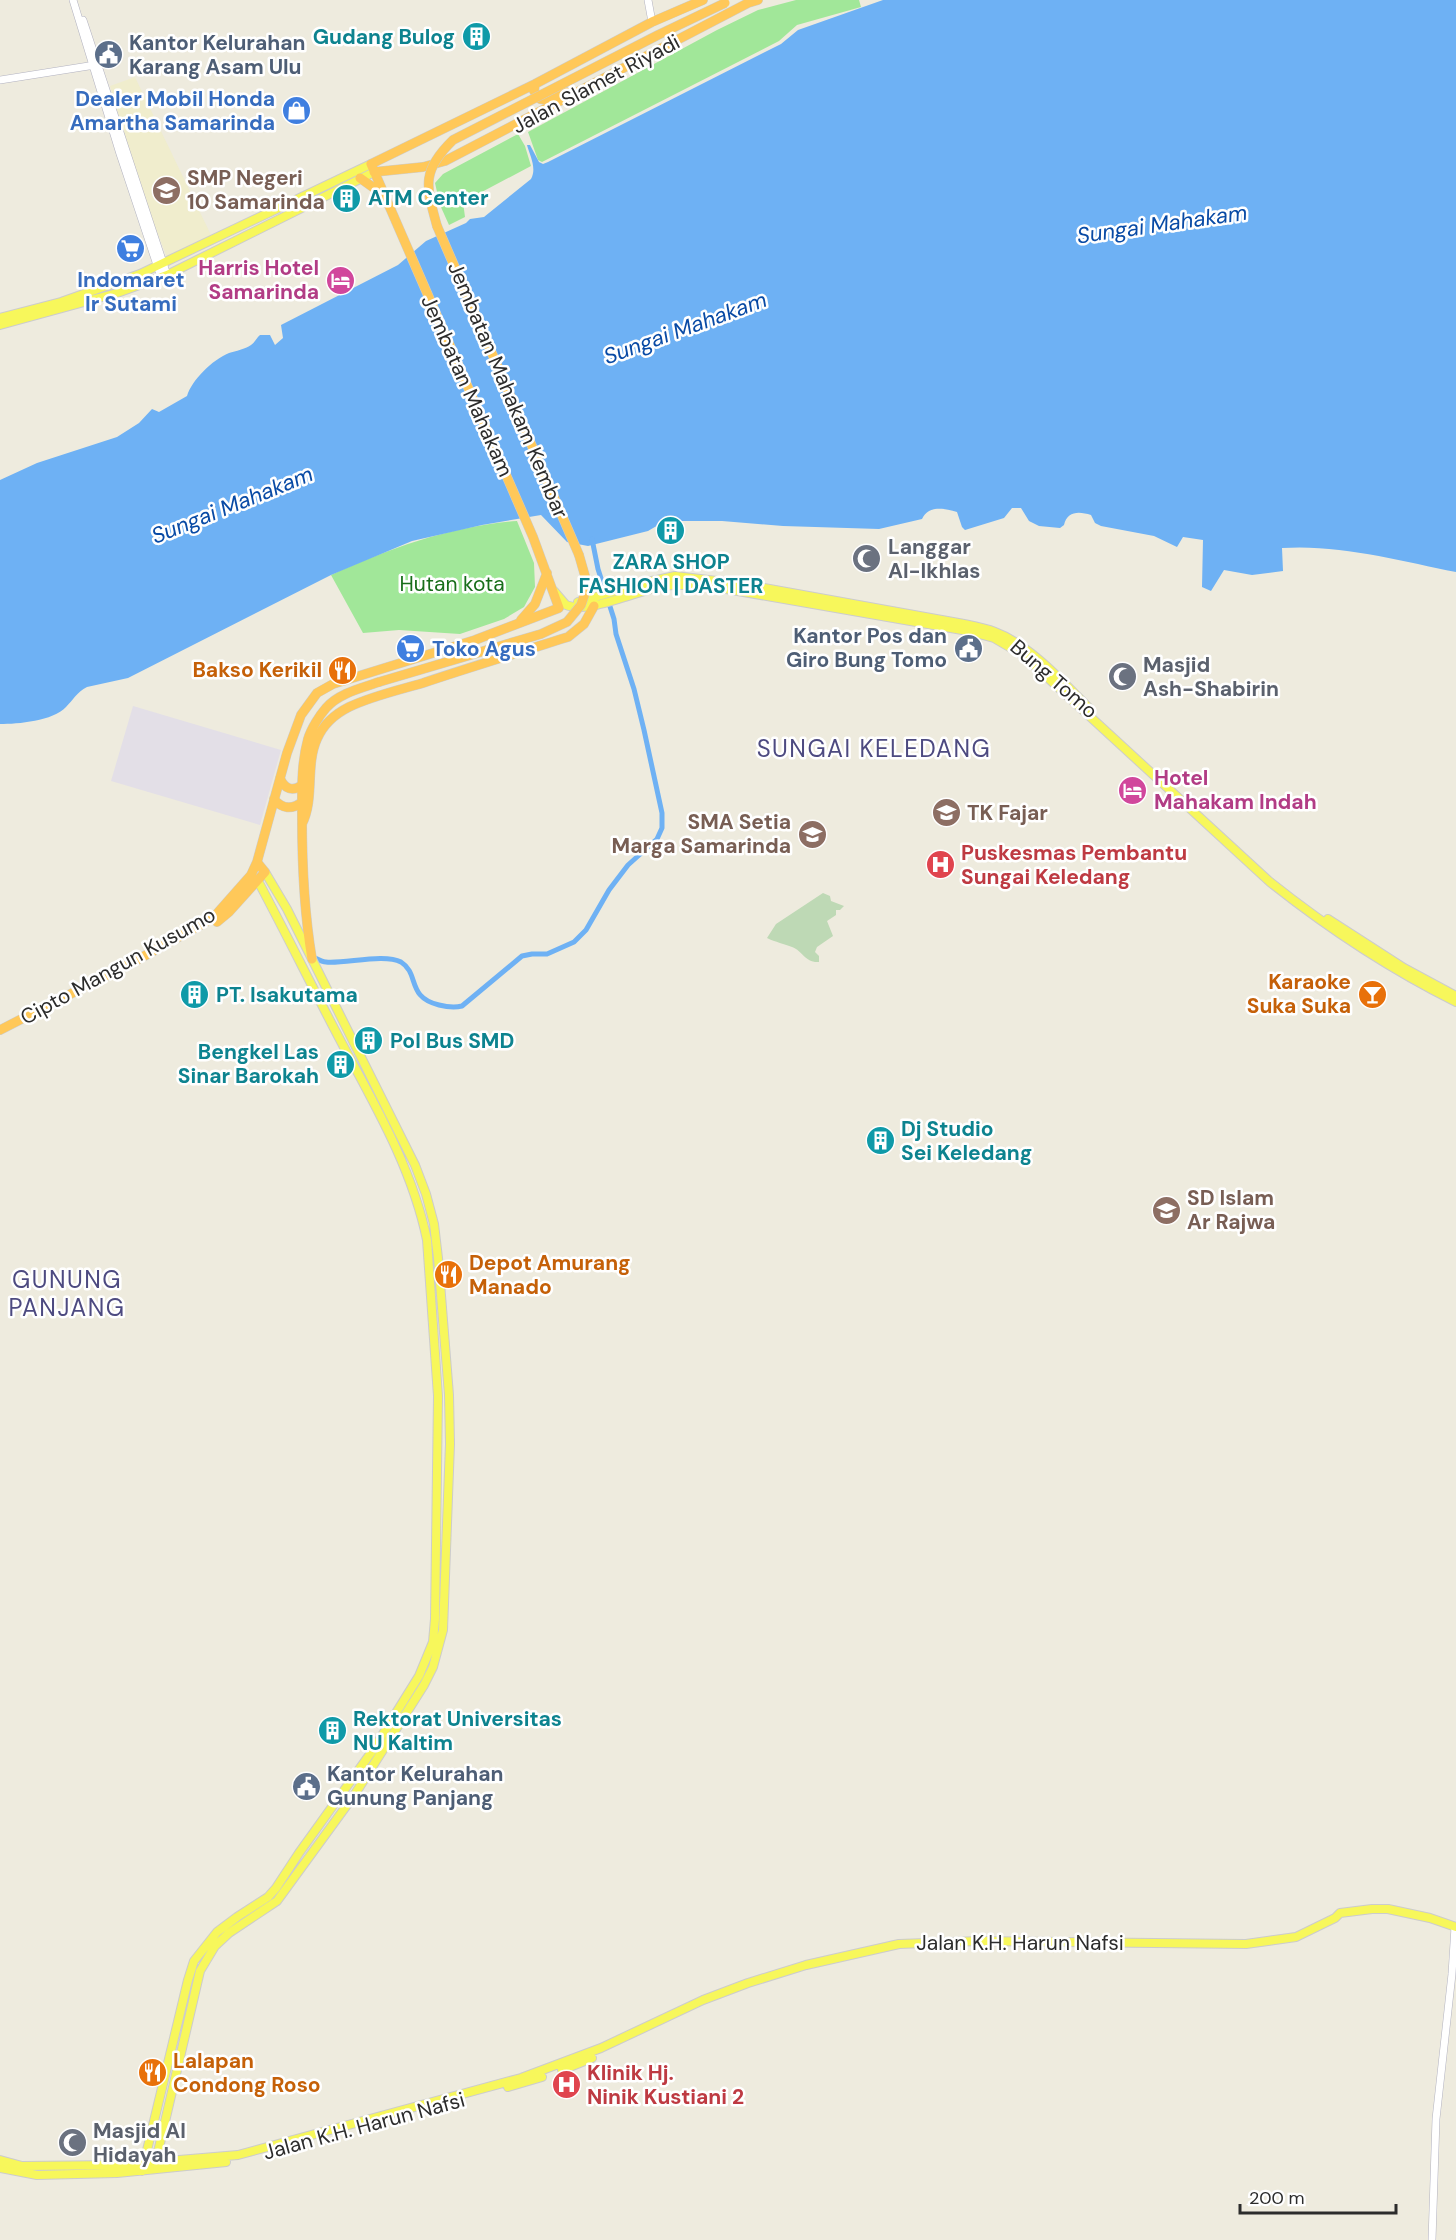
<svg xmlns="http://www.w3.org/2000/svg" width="1456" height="2240" viewBox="0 0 1456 2240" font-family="'DM Sans',sans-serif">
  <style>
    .industrial { fill: #e3dfe7 }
    .education { fill: #f0edcd }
    .green { fill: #a1e799 }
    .cemetery { fill: #bed9b5 }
    .water { fill: #6eb1f4 }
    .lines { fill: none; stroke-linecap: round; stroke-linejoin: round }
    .canal { stroke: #6eb1f4; stroke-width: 5 }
    .minor-casing { stroke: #b2b2c0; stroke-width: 8 }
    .major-casing { stroke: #ccc; stroke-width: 10 }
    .highway-casing { stroke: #ccc; stroke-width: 10 }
    .minor { stroke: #fff; stroke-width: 7 }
    .major { stroke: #f7f75b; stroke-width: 8 }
    .highway { stroke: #ffc859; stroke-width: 9 }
    .highway-bridge-casing { stroke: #ccc; stroke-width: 10; stroke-linecap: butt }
    .highway-bridge { stroke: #ffc859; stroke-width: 9 }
    .labels { text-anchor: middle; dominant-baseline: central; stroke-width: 5; stroke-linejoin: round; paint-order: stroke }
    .culture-label { font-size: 21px; font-weight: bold; fill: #0d838f; stroke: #fff; text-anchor: start }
    .service-label { font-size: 21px; font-weight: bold; fill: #4e5e75; stroke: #fff; text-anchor: start }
    .street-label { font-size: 21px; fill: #2c2c2c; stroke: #fff }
    .shop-label { font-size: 21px; font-weight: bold; fill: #366cbe; stroke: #fff; text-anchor: end }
    .education-label { font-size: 21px; font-weight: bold; fill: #785e54; stroke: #fff; text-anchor: start }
    .hotel-label { font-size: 21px; font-weight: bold; fill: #b23c85; stroke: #fff; text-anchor: end }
    .worship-label { font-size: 21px; font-weight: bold; fill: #5b616d; stroke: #fff; text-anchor: start }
    .park-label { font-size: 21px; fill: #186e1a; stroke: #fff }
    .food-label { font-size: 21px; font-weight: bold; fill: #c56008; stroke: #fff; text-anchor: end }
    .health-label { font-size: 21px; font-weight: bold; fill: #be3a42; stroke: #fff; text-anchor: start }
    .water-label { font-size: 22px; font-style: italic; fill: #084aa5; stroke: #fff }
    .quarter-label { font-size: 24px; letter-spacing: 1.5px; fill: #4d4a80; stroke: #fff }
  </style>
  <rect width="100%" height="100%" fill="#eeebde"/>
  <path class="industrial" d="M133 706 281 750 260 825 111 781Z"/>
  <path class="education" d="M135 77 211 235 167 257 153 222 131 158 110 86Z"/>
  <path class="green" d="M796 0H859L861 7 797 25 779 41 542 162 538 160 528 132 717 30 758 10Z
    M518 134 525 146 531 166 463 202 465 217 449 225 440 205 435 183 443 174Z
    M517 521 534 563 535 587 524 607 504 619 460 634 399 630 363 633 331 575C390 548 452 526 517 521Z"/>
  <path class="cemetery" d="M823 893 830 896 831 901 844 906 840 910H836V915L827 921 833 936 817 947 815 952 819 956V962C805 963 803 951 792 947 785 944 775 942 767 938L776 924Z"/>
  <path class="water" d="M883 0H1456V572C1401 561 1339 544 1282 548L1283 571 1252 575 1224 570 1211 591 1202 587 1203 540 1183 537 1177 547 1154 536 1101 526 1095 523 1091 515C1079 511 1067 511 1064 525L1060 528 1039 526 1029 521 1021 508H1012L1004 518 965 530 962 527 957 512C944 508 928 505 922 519L879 529 783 526 722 521H665L648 531 588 546 567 542 541 515 482 525 412 541 331 575 128 678 87 687C77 692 73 700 66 707 53 721 18 724 0 724V480L37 463 117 437 139 423 152 409 159 412 187 396C192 380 212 360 229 353 236 351 245 349 251 345 255 343 256 338 260 335H270L275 345 283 338 281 325 398 265 426 241 466 223 470 219 484 217 531 179C537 168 530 156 527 145H530L539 162 543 164 548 162 781 44 798 30Z"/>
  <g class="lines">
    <path class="canal" d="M313 957C317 959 322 962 326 962 345 964 384 953 401 962 420 974 406 997 439 1005 447 1007 454 1008 462 1006L522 956 532 954H547L574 942 586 930 609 890 628 865 657 839 662 828V813L644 730 634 689 616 634 614 619 598 569 592 539"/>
    <defs>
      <path id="minor" d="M73 0 120 154 161 277
        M648 0 652 22
        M83 20 167 275
        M0 80 95 65
        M1432 2240 1436 2119 1452 1974 1455 1927"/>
      <path id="major" d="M0 318 61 302 140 274 371 164
        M0 325 117 293 167 275 374 172
        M554 591 566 605C587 614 638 591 662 586 678 584 693 585 709 586L968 631 994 638 1023 655 1270 882C1329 929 1388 968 1456 1002
        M578 602 643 583 675 576 742 584 964 624C974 626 985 628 995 632 1030 645 1063 682 1089 708
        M1328 919 1404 968 1456 996
        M562 2070 592 2058
        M508 2087 542 2077
        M0 2160 22 2166 120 2165 238 2155 521 2078 601 2048 703 2000 748 1983 806 1965 899 1944 979 1941 1246 1944 1296 1937 1335 1918 1340 1913 1372 1909H1388L1430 1918 1456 1927
        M0 2168 37 2175 117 2173 226 2162
        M154 2169 200 1971 215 1946 229 1933 277 1901 355 1794 424 1685 433 1667 443 1630 450 1444 449 1395 438 1258 434 1224 426 1194 415 1165 287 909 265 872
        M142 2171 188 1980 194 1961 217 1932 237 1917 268 1897 276 1888 299 1853 373 1750 419 1676 433 1642 435 1619 438 1396 427 1240C413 1172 379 1112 346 1051 316 995 288 937 258 881"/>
      <path id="highway" d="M535 84 534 91 540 99 549 100 566 92
        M374 172 423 167 445 161 748 3 758 0
        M360 178 381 193
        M437 226 579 555
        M521 620 535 604 547 573
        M280 778C284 789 293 792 302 785
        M274 799C282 809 292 810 302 802
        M302 824C315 798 305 766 317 739 323 725 335 714 349 707 372 696 399 690 423 683 471 667 520 652 568 637L584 624 594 606
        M217 922 229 912 265 872 257 862
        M312 959C304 912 302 864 302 817 302 791 301 764 308 739 311 729 319 716 326 708 339 693 362 688 379 682
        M0 1030 137 960 213 918 251 875 257 862 287 753 301 715 317 693 333 684 475 640 559 608 533 537 371 164 535 84 652 22 703 0"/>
    </defs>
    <use href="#minor" class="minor-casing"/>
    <use href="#major" class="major-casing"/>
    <use href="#highway" class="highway-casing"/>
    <use href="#minor" class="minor"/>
    <use href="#major" class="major"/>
    <use href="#highway" class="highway"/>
    <defs>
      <path id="highway-bridge" d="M437 226C426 186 421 171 453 140L658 35 725 3
        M379 682 541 634 567 622 581 605 585 593V576L579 555"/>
    </defs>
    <use href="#highway-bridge" class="highway-bridge-casing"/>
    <use href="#highway-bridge" class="highway-bridge"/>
  </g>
  <defs>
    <symbol id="building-disc" viewBox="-11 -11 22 22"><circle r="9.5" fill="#0f9aa8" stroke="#fff"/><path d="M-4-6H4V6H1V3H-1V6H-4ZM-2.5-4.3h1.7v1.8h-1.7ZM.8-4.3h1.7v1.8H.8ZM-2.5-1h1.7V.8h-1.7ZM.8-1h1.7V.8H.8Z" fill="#fff"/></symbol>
    <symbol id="civic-disc" viewBox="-11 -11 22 22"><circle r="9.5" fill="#5c6f8a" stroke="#fff"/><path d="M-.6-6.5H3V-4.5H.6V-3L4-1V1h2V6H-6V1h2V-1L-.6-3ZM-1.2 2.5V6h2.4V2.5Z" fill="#fff"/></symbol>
    <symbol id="shop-disc" viewBox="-11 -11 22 22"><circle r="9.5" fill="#3f7fe0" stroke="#fff"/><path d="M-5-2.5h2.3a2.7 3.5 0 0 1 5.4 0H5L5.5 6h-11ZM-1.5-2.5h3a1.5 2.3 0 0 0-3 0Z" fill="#fff"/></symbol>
    <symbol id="school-disc" viewBox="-11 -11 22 22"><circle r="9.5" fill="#8d6e63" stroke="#fff"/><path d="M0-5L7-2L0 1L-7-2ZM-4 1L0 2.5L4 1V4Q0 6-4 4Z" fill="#fff"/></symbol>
    <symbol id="supermarket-disc" viewBox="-11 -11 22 22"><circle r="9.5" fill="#3f7fe0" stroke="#fff"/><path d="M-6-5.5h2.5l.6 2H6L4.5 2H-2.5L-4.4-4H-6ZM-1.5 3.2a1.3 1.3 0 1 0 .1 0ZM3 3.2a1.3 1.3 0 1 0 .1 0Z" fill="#fff"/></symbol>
    <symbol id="hotel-disc" viewBox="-11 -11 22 22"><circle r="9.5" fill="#d1479c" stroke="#fff"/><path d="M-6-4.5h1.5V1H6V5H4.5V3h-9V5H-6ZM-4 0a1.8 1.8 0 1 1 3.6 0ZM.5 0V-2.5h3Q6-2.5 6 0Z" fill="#fff"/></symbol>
    <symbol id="mosque-disc" viewBox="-11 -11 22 22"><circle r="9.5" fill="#6b7280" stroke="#fff"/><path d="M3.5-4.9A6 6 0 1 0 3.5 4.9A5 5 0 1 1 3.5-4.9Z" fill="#fff"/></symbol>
    <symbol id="restaurant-disc" viewBox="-11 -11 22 22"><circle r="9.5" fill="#e8710a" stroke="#fff"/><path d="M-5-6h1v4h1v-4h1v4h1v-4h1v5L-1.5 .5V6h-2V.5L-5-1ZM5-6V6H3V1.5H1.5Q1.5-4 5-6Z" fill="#fff"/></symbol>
    <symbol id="hospital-disc" viewBox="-11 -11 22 22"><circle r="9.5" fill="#e0444e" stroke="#fff"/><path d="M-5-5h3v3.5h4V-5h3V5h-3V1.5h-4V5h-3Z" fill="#fff"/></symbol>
    <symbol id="bar-disc" viewBox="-11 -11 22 22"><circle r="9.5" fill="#e8710a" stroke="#fff"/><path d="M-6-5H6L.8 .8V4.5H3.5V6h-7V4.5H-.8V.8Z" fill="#fff"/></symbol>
  </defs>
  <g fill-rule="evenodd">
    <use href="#building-disc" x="460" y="20" width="33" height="33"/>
    <use href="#civic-disc" x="92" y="38" width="33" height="33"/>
    <use href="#shop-disc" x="280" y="94" width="33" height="33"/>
    <use href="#school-disc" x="150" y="174" width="33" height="33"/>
    <use href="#building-disc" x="330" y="182" width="33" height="33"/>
    <use href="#supermarket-disc" x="114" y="232" width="33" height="33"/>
    <use href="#hotel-disc" x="324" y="264" width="33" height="33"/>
    <use href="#building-disc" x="654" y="514" width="33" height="33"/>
    <use href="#mosque-disc" x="850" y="542" width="33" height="33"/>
    <use href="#civic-disc" x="952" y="632" width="33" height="33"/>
    <use href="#supermarket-disc" x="394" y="632" width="33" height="33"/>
    <use href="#restaurant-disc" x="326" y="654" width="33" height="33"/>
    <use href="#mosque-disc" x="1106" y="660" width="33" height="33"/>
    <use href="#hotel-disc" x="1116" y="774" width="33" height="33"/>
    <use href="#school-disc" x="930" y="796" width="33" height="33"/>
    <use href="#school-disc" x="796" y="818" width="33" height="33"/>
    <use href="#hospital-disc" x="924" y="848" width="33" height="33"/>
    <use href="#bar-disc" x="1356" y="978" width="33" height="33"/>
    <use href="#building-disc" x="178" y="978" width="33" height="33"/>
    <use href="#building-disc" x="352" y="1024" width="33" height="33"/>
    <use href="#building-disc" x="324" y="1048" width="33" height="33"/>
    <use href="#building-disc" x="864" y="1124" width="33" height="33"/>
    <use href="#school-disc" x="1150" y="1194" width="33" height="33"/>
    <use href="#restaurant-disc" x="432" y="1258" width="33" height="33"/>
    <use href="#building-disc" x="316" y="1714" width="33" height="33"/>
    <use href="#civic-disc" x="290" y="1770" width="33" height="33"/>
    <use href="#restaurant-disc" x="136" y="2056" width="33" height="33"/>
    <use href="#hospital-disc" x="550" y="2068" width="33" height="33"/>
    <use href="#mosque-disc" x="56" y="2126" width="33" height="33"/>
  </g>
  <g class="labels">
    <g class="culture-label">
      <text x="455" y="37" text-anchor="end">Gudang Bulog</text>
      <text x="368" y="198">ATM Center</text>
      <text x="671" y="562" text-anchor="middle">ZARA SHOP<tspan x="671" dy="24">FASHION | DASTER</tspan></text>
      <text x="216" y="995">PT. Isakutama</text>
      <text x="390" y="1041">Pol Bus SMD</text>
      <text x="319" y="1052" text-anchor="end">Bengkel Las<tspan x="319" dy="24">Sinar Barokah</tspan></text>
      <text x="901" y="1129">Dj Studio<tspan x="901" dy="24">Sei Keledang</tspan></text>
      <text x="353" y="1719">Rektorat Universitas<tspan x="353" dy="24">NU Kaltim</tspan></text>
    </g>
    <g class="service-label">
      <text x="129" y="43">Kantor Kelurahan<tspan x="129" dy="24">Karang Asam Ulu</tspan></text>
      <text x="947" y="636" text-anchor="end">Kantor Pos dan<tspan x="947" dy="24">Giro Bung Tomo</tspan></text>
      <text x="327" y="1774">Kantor Kelurahan<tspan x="327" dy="24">Gunung Panjang</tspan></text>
    </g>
    <g class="street-label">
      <text transform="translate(596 84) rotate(-28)">Jalan Slamet Riyadi</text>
      <text transform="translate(467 386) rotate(66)">Jembatan Mahakam</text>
      <text transform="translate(508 390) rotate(67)">Jembatan Mahakam Kembar</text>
      <text transform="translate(1054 679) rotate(41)">Bung Tomo</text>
      <text transform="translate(118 966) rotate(-29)">Cipto Mangun Kusumo</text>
      <text x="1020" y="1943">Jalan K.H. Harun Nafsi</text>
      <text transform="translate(364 2126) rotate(-15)">Jalan K.H. Harun Nafsi</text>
    </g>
    <g class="shop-label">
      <text x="275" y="99">Dealer Mobil Honda<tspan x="275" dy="24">Amartha Samarinda</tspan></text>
      <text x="131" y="280" text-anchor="middle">Indomaret<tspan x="131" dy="24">Ir Sutami</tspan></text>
      <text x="432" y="649" text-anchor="start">Toko Agus</text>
    </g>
    <g class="education-label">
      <text x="187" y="178">SMP Negeri<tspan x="187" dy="24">10 Samarinda</tspan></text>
      <text x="967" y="813">TK Fajar</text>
      <text x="791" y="822" text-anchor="end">SMA Setia<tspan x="791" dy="24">Marga Samarinda</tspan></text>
      <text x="1187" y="1198">SD Islam<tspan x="1187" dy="24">Ar Rajwa</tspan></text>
    </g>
    <g class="hotel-label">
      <text x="319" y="268">Harris Hotel<tspan x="319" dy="24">Samarinda</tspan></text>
      <text x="1154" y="778" text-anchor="start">Hotel<tspan x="1154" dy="24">Mahakam Indah</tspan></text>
    </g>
    <g class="worship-label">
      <text x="888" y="547">Langgar<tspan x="888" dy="24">Al-Ikhlas</tspan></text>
      <text x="1143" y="665">Masjid<tspan x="1143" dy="24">Ash-Shabirin</tspan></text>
      <text x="93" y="2131">Masjid Al<tspan x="93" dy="24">Hidayah</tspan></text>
    </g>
    <g class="park-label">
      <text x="452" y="584">Hutan kota</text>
    </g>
    <g class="food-label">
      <text x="322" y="670">Bakso Kerikil</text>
      <text x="1351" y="982">Karaoke<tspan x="1351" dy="24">Suka Suka</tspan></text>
      <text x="469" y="1263" text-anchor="start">Depot Amurang<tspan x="469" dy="24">Manado</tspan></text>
      <text x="173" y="2061" text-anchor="start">Lalapan<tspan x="173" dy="24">Condong Roso</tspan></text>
    </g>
    <g class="health-label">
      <text x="961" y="853">Puskesmas Pembantu<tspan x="961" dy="24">Sungai Keledang</tspan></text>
      <text x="587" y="2073">Klinik Hj.<tspan x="587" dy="24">Ninik Kustiani 2</tspan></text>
    </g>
    <g class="water-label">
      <text transform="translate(1162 224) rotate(-8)">Sungai Mahakam</text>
      <text transform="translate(685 328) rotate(-20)">Sungai Mahakam</text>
      <text transform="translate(232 505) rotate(-22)">Sungai Mahakam</text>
    </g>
    <g class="quarter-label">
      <text x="874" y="748">SUNGAI KELEDANG</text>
      <text x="67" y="1279">GUNUNG<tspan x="67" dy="28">PANJANG</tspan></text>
    </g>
  </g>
  <path d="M1240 2204v9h156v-9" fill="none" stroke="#2c2c2c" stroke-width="3"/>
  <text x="1249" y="2204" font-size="18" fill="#2c2c2c" stroke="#ffffff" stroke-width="4.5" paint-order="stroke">200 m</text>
</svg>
